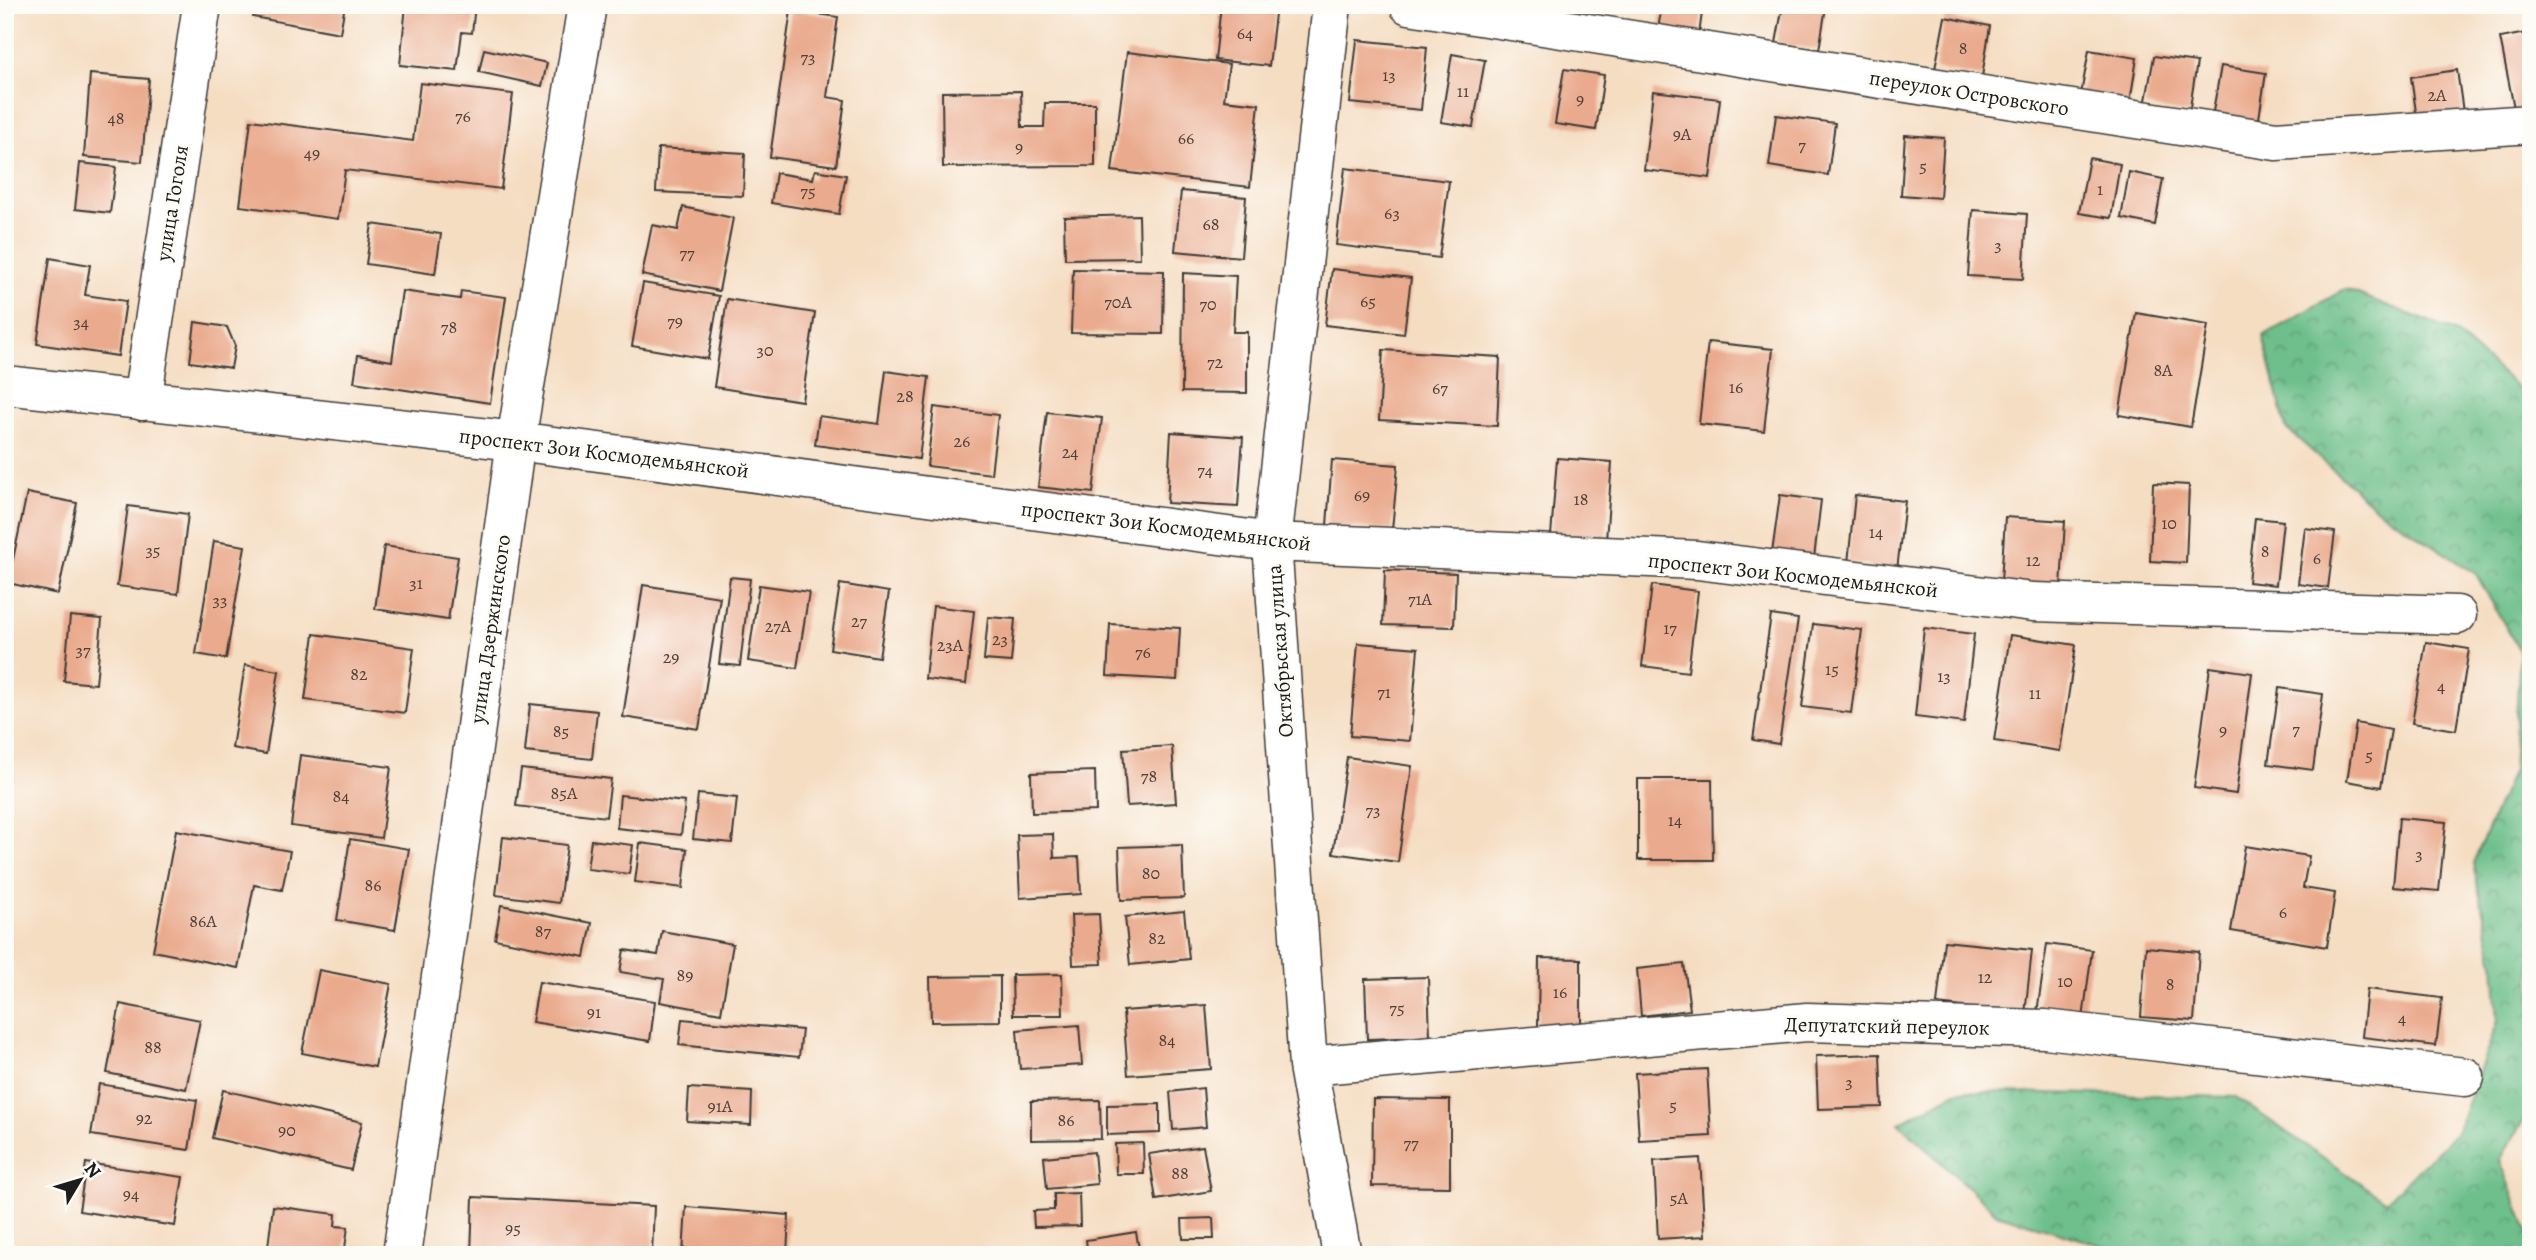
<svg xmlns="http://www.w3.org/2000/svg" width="2536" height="1260" viewBox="0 0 2536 1260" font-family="Alegreya,serif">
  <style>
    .forest { fill: url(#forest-crowns); stroke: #456e54; stroke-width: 2 }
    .building { fill: #eaaa8d }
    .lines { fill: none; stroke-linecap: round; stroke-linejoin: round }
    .street-casing { stroke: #3d3935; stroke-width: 41 }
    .street { stroke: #fff; stroke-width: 38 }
    .labels { text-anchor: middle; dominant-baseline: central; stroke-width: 6; stroke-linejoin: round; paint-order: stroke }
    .number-label { font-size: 18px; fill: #504038 }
    .street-label { font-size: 21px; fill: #1c1c1c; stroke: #fdfcf7 }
  </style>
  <defs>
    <pattern id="forest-crowns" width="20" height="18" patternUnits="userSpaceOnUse" patternTransform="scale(1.75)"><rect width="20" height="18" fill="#6ebf8b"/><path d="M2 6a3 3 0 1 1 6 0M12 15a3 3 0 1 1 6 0" fill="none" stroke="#5a9a71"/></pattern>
  </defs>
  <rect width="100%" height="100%" fill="#fdfcf7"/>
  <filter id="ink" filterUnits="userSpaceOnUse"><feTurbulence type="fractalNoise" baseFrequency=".0143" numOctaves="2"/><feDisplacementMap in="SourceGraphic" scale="14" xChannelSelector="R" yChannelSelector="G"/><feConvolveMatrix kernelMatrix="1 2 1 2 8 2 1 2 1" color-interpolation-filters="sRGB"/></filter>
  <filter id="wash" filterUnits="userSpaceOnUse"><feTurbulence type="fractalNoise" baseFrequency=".00686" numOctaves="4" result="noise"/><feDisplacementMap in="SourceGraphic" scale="28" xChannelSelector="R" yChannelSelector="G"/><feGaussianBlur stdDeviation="1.57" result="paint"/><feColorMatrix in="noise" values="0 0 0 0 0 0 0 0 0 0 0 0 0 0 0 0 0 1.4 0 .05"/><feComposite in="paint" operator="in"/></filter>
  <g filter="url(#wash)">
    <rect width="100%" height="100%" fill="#f5ddc2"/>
    <path class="forest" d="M2345 289 2453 331 2531 399V1108L2500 1160 2531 1238V1255H2133L1997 1214 1899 1123 1958 1091 2236 1097 2386 1201 2456 1133 2498 1021 2494 963 2473 863 2513 770 2520 652 2476 574 2376 508 2286 428 2263 336Z"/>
    <g id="blocks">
      <path class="building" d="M136 5H158L156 12Z
        M256 5H345L340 33 253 17Z
        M406 5H475L472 33 462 32 457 71 400 65Z
        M1182 5H1206L1205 12Z
        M1221 5H1276L1269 66 1215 60Z
        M1662 5H1703L1699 35 1658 29Z
        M1783 5 1826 7 1819 50 1776 43Z
        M791 10 838 17 827 97 845 100 836 166 770 157Z
        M1945 17 1990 26 1982 77 1935 69Z
        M2531 32V115L2516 118 2500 38Z
        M1357 40 1427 47 1421 110 1350 103Z
        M484 49 547 63 542 86 479 72Z
        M2089 50 2137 58 2129 108 2080 100Z
        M1127 52 1229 64 1224 100 1259 104 1250 187 1112 171Z
        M1452 54 1485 60 1473 127 1441 122Z
        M2154 56 2197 62 2189 114 2145 106Z
        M2221 66 2266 73 2258 125 2212 117Z
        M1564 69 1604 75 1596 130 1555 124Z
        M2457 70 2463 112 2417 119 2411 77Z
        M90 74 149 79 142 162 84 157Z
        M420 83 513 94 501 189 345 170 338 219 240 206 251 120 413 141Z
        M1021 91 1022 127H1044L1045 103H1095V166L943 167 942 92Z
        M1653 91 1720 99 1710 178 1644 170Z
        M1776 115 1835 123 1828 175 1769 166Z
        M1905 135 1944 138 1940 198 1901 195Z
        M658 148 745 153 743 196 656 192Z
        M2089 158 2120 164 2111 218 2079 213Z
        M80 163 116 167 110 213 75 209Z
        M1345 168 1449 181 1439 258 1336 245Z
        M815 170 846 175 839 214 771 203 776 173 813 179Z
        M2129 172 2163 179 2155 225 2121 218Z
        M1181 191 1246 197 1241 257 1175 251Z
        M683 207 733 218 719 291 642 275 652 225 678 230Z
        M1973 210 2027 214 2023 279 1968 276Z
        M1139 215 1140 258 1065 259 1064 217Z
        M372 224 441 234 435 274 366 264Z
        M50 258 90 265 85 295 126 301 118 356 37 344Z
        M1073 269 1164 271 1163 334 1071 333Z
        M1332 269 1411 278 1404 334 1325 325Z
        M1183 273 1236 276 1233 332H1247V393L1182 392Z
        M643 283 719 296 708 359 632 346Z
        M402 291 460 299 461 291 506 297 490 403 354 382 358 355 392 361Z
        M727 299 815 313 802 401 714 387Z
        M2136 313 2208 325 2191 427 2119 415Z
        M195 322 227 327 235 346 231 368 190 362Z
        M1708 342 1773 349 1764 431 1699 424Z
        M1383 350 1500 357 1497 426 1379 420Z
        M886 371 929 377 919 459 815 445 819 416 879 424Z
        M934 407 998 415 991 474 927 466Z
        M1047 412 1102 418 1093 493 1038 487Z
        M1171 432 1243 437 1238 507 1167 503Z
        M1557 458 1612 462 1606 540 1551 536Z
        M1332 460 1398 465 1392 530 1327 525Z
        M2153 483 2189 485 2186 563 2150 561Z
        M27 493 77 503 58 594 8 583Z
        M1780 495 1821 500 1814 558 1772 553Z
        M1855 495 1905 501 1897 570 1848 563Z
        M128 506 188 514 178 594 117 586Z
        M2005 517 2065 521 2060 603 2000 599Z
        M2255 518 2283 521 2276 585 2248 582Z
        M2305 528 2335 532 2328 588 2298 584Z
        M214 541 245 546 226 659 196 654Z
        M384 546 458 557 448 620 375 609Z
        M1385 570 1456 573 1454 627 1383 625Z
        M730 577 750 579 740 666 719 664Z
        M840 584 889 592 879 657 830 649Z
        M643 585 720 597 699 729 623 717Z
        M759 585 809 592 797 668 748 661Z
        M1652 585 1698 591 1688 672 1642 666Z
        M933 606 974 611 966 684 925 679Z
        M1771 615 1798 619 1779 744 1753 740Z
        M70 616 102 619 96 684 64 681Z
        M988 617 1015 619 1011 662 984 660Z
        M1110 624 1180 628 1177 680 1107 676Z
        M1813 624 1862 630 1851 713 1802 707Z
        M1924 628 1974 634 1964 723 1915 717Z
        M314 634 414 648 405 713 305 700Z
        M2010 635 2076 645 2060 751 1994 741Z
        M2426 642 2469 649 2456 730 2412 723Z
        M1358 643 1418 648 1410 741 1350 736Z
        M245 665 279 671 266 754 232 748Z
        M2210 667 2252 673 2236 794 2194 788Z
        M2279 688 2323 694 2313 770 2268 764Z
        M530 704 597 711 592 759 525 752Z
        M2356 723 2391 730 2381 787 2347 781Z
        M1172 746 1176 803 1127 806 1123 749Z
        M300 755 391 767 381 838 291 826Z
        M1347 757 1412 766 1398 862 1333 853Z
        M521 769 611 779 606 817 516 806Z
        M1095 771 1096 811 1032 813 1031 773Z
        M1638 779H1712L1713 860H1638Z
        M698 794 737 798 732 843 693 839Z
        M620 795 685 802 681 835 617 828Z
        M2399 818 2446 822 2439 891 2393 887Z
        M176 830 290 851 282 890 254 885 238 968 153 951Z
        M1053 834 1054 858 1079 857 1081 894 1020 898 1017 835Z
        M503 837 567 845 559 903 496 895Z
        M350 839 409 849 395 930 337 920Z
        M591 840 633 845 629 874 587 869Z
        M640 843 687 849 683 888 635 882Z
        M1182 845 1184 898 1121 900 1119 847Z
        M2245 846 2309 856 2303 888 2335 893 2327 947 2231 931Z
        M501 905 592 923 585 957 495 939Z
        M1184 911 1189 959 1130 965 1125 917Z
        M1099 914 1102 964 1073 965 1071 915Z
        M662 931 733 944 721 1013 660 1002 664 979 620 972 624 950 658 955Z
        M1944 941 2032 950 2025 1014 1937 1004Z
        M2047 944 2092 950 2083 1019 2037 1013Z
        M2146 947 2199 952 2194 1021 2141 1017Z
        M1539 958 1581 959V1026H1538Z
        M1684 964 1690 1010 1641 1016 1637 969Z
        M319 970 391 984 375 1067 302 1053Z
        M1062 974 1063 1015H1013L1012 975Z
        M1000 976V1021L931 1022 930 977Z
        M1428 977 1430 1037 1367 1039 1365 979Z
        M539 982 655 1001 650 1041 532 1022Z
        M2367 989 2442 998 2436 1046 2362 1037Z
        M120 1004 200 1020 186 1089 107 1073Z
        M1206 1005 1211 1069 1128 1075 1123 1011Z
        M682 1019 802 1030 799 1057 679 1045Z
        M1079 1025 1082 1065 1020 1069 1017 1030Z
        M1880 1054 1882 1107 1818 1109 1816 1056Z
        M1707 1069 1711 1136 1639 1140 1635 1073Z
        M99 1084 197 1100 189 1150 91 1135Z
        M689 1088 752 1092 751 1125 687 1121Z
        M1203 1088 1206 1127 1173 1130 1170 1092Z
        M223 1090 362 1122 351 1170 212 1138Z
        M1373 1099 1450 1100V1187L1372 1186Z
        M1100 1100 1101 1139 1031 1140V1101Z
        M1160 1104V1133L1107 1135V1105Z
        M1143 1143 1144 1174H1116L1115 1144Z
        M1203 1146 1211 1191 1156 1200 1149 1154Z
        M1094 1152 1097 1184 1047 1189 1044 1157Z
        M1700 1158 1705 1236 1658 1239 1654 1161Z
        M86 1163 183 1177 175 1226 79 1211Z
        M1079 1193 1080 1226 1034 1227 1033 1211 1054 1210V1194Z
        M473 1197 654 1206 652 1255H471Z
        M273 1206 336 1214 335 1226 348 1227 344 1255H267Z
        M686 1207 789 1215 787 1255H683Z
        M1213 1218 1214 1239H1183L1182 1219Z
        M1136 1232 1140 1255H1088L1086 1240Z"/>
    </g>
  </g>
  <g filter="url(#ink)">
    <use href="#blocks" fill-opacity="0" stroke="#3d3935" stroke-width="2"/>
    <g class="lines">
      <defs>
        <path id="street" d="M1332 5 1272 542 1308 1066 1342 1255
          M1409 5 2276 141 2531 124
          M5 385 516 441 1272 542 1697 560 2033 602 2457 615
          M142 401 202 5
          M1308 1066 1807 1022 2045 1029 2465 1077
          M402 1255 516 441 587 5"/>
      </defs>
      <use href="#street" class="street-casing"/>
      <use href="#street" class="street"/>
    </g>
  </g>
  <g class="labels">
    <g class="number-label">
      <text x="1245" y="33">64</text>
      <text x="1963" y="48">8</text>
      <text x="808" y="57">73</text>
      <text x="1389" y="75">13</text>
      <text x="1463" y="91">11</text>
      <text x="2437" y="95">2А</text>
      <text x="1580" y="99">9</text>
      <text x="463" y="116">76</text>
      <text x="116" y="118">48</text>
      <text x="1682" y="134">9А</text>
      <text x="1186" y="138">66</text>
      <text x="1802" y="145">7</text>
      <text x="1019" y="147">9</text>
      <text x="312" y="153">49</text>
      <text x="1923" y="166">5</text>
      <text x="2100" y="189">1</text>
      <text x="808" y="191">75</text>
      <text x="1392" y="213">63</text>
      <text x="1211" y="224">68</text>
      <text x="1998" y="245">3</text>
      <text x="687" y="253">77</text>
      <text x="1368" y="301">65</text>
      <text x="1118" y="302">70А</text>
      <text x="1208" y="304">70</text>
      <text x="675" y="321">79</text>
      <text x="81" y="322">34</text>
      <text x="449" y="327">78</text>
      <text x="765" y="350">30</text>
      <text x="1215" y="362">72</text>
      <text x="2163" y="370">8А</text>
      <text x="1736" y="387">16</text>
      <text x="1440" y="388">67</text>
      <text x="905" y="396">28</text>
      <text x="962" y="441">26</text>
      <text x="1070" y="452">24</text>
      <text x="1205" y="470">74</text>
      <text x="1362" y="495">69</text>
      <text x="1581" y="499">18</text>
      <text x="2169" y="523">10</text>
      <text x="1876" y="532">14</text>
      <text x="153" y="550">35</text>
      <text x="2265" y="551">8</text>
      <text x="2317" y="558">6</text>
      <text x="2033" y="560">12</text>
      <text x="416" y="583">31</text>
      <text x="1420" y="599">71А</text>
      <text x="220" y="600">33</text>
      <text x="859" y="621">27</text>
      <text x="778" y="626">27А</text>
      <text x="1670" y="628">17</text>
      <text x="1000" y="639">23</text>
      <text x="950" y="645">23А</text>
      <text x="83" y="650">37</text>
      <text x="1143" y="652">76</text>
      <text x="671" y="657">29</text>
      <text x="1832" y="669">15</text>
      <text x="359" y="674">82</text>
      <text x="1944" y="676">13</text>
      <text x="2441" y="686">4</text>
      <text x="1384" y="692">71</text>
      <text x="2035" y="693">11</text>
      <text x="2296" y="729">7</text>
      <text x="2223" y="730">9</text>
      <text x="561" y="731">85</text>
      <text x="2369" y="755">5</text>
      <text x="1149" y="776">78</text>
      <text x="564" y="793">85А</text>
      <text x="341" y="796">84</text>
      <text x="1373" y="810">73</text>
      <text x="1675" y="820">14</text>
      <text x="2419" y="854">3</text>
      <text x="1151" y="873">80</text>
      <text x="373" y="885">86</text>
      <text x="2283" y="912">6</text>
      <text x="203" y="921">86А</text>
      <text x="543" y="931">87</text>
      <text x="1157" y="938">82</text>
      <text x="685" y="975">89</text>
      <text x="1985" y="977">12</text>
      <text x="2065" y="981">10</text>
      <text x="2170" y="984">8</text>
      <text x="1560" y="992">16</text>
      <text x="1397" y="1008">75</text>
      <text x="594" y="1012">91</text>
      <text x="2402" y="1018">4</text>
      <text x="1167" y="1040">84</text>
      <text x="153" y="1047">88</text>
      <text x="1849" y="1082">3</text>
      <text x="1673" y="1105">5</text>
      <text x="720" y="1106">91А</text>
      <text x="144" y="1118">92</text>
      <text x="1066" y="1120">86</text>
      <text x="287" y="1130">90</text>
      <text x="1411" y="1143">77</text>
      <text x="1180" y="1173">88</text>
      <text x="131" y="1194">94</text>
      <text x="1679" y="1198">5А</text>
      <text x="513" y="1228">95</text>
    </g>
    <g class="street-label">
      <text transform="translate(1969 93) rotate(9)">переулок Островского</text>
      <text transform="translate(172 203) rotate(-81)">улица Гоголя</text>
      <text transform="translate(604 453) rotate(7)">проспект Зои Космодемьянской</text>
      <text transform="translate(1166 526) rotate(7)">проспект Зои Космодемьянской</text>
      <text transform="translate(1793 575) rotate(6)">проспект Зои Космодемьянской</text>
      <text transform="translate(490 629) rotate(-82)">улица Дзержинского</text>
      <text transform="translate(1280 651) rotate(-94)">Октябрьская улица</text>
      <text transform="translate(1887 1026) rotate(1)">Депутатский переулок</text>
    </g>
  </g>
  <rect width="2536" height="1260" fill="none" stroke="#fdfcf7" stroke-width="28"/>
  <g transform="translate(80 1180) rotate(52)" stroke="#fdfcf7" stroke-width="5" paint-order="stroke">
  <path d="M0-5L12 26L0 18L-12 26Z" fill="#1c1c1c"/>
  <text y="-10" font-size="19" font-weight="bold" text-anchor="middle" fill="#1c1c1c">N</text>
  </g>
</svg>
